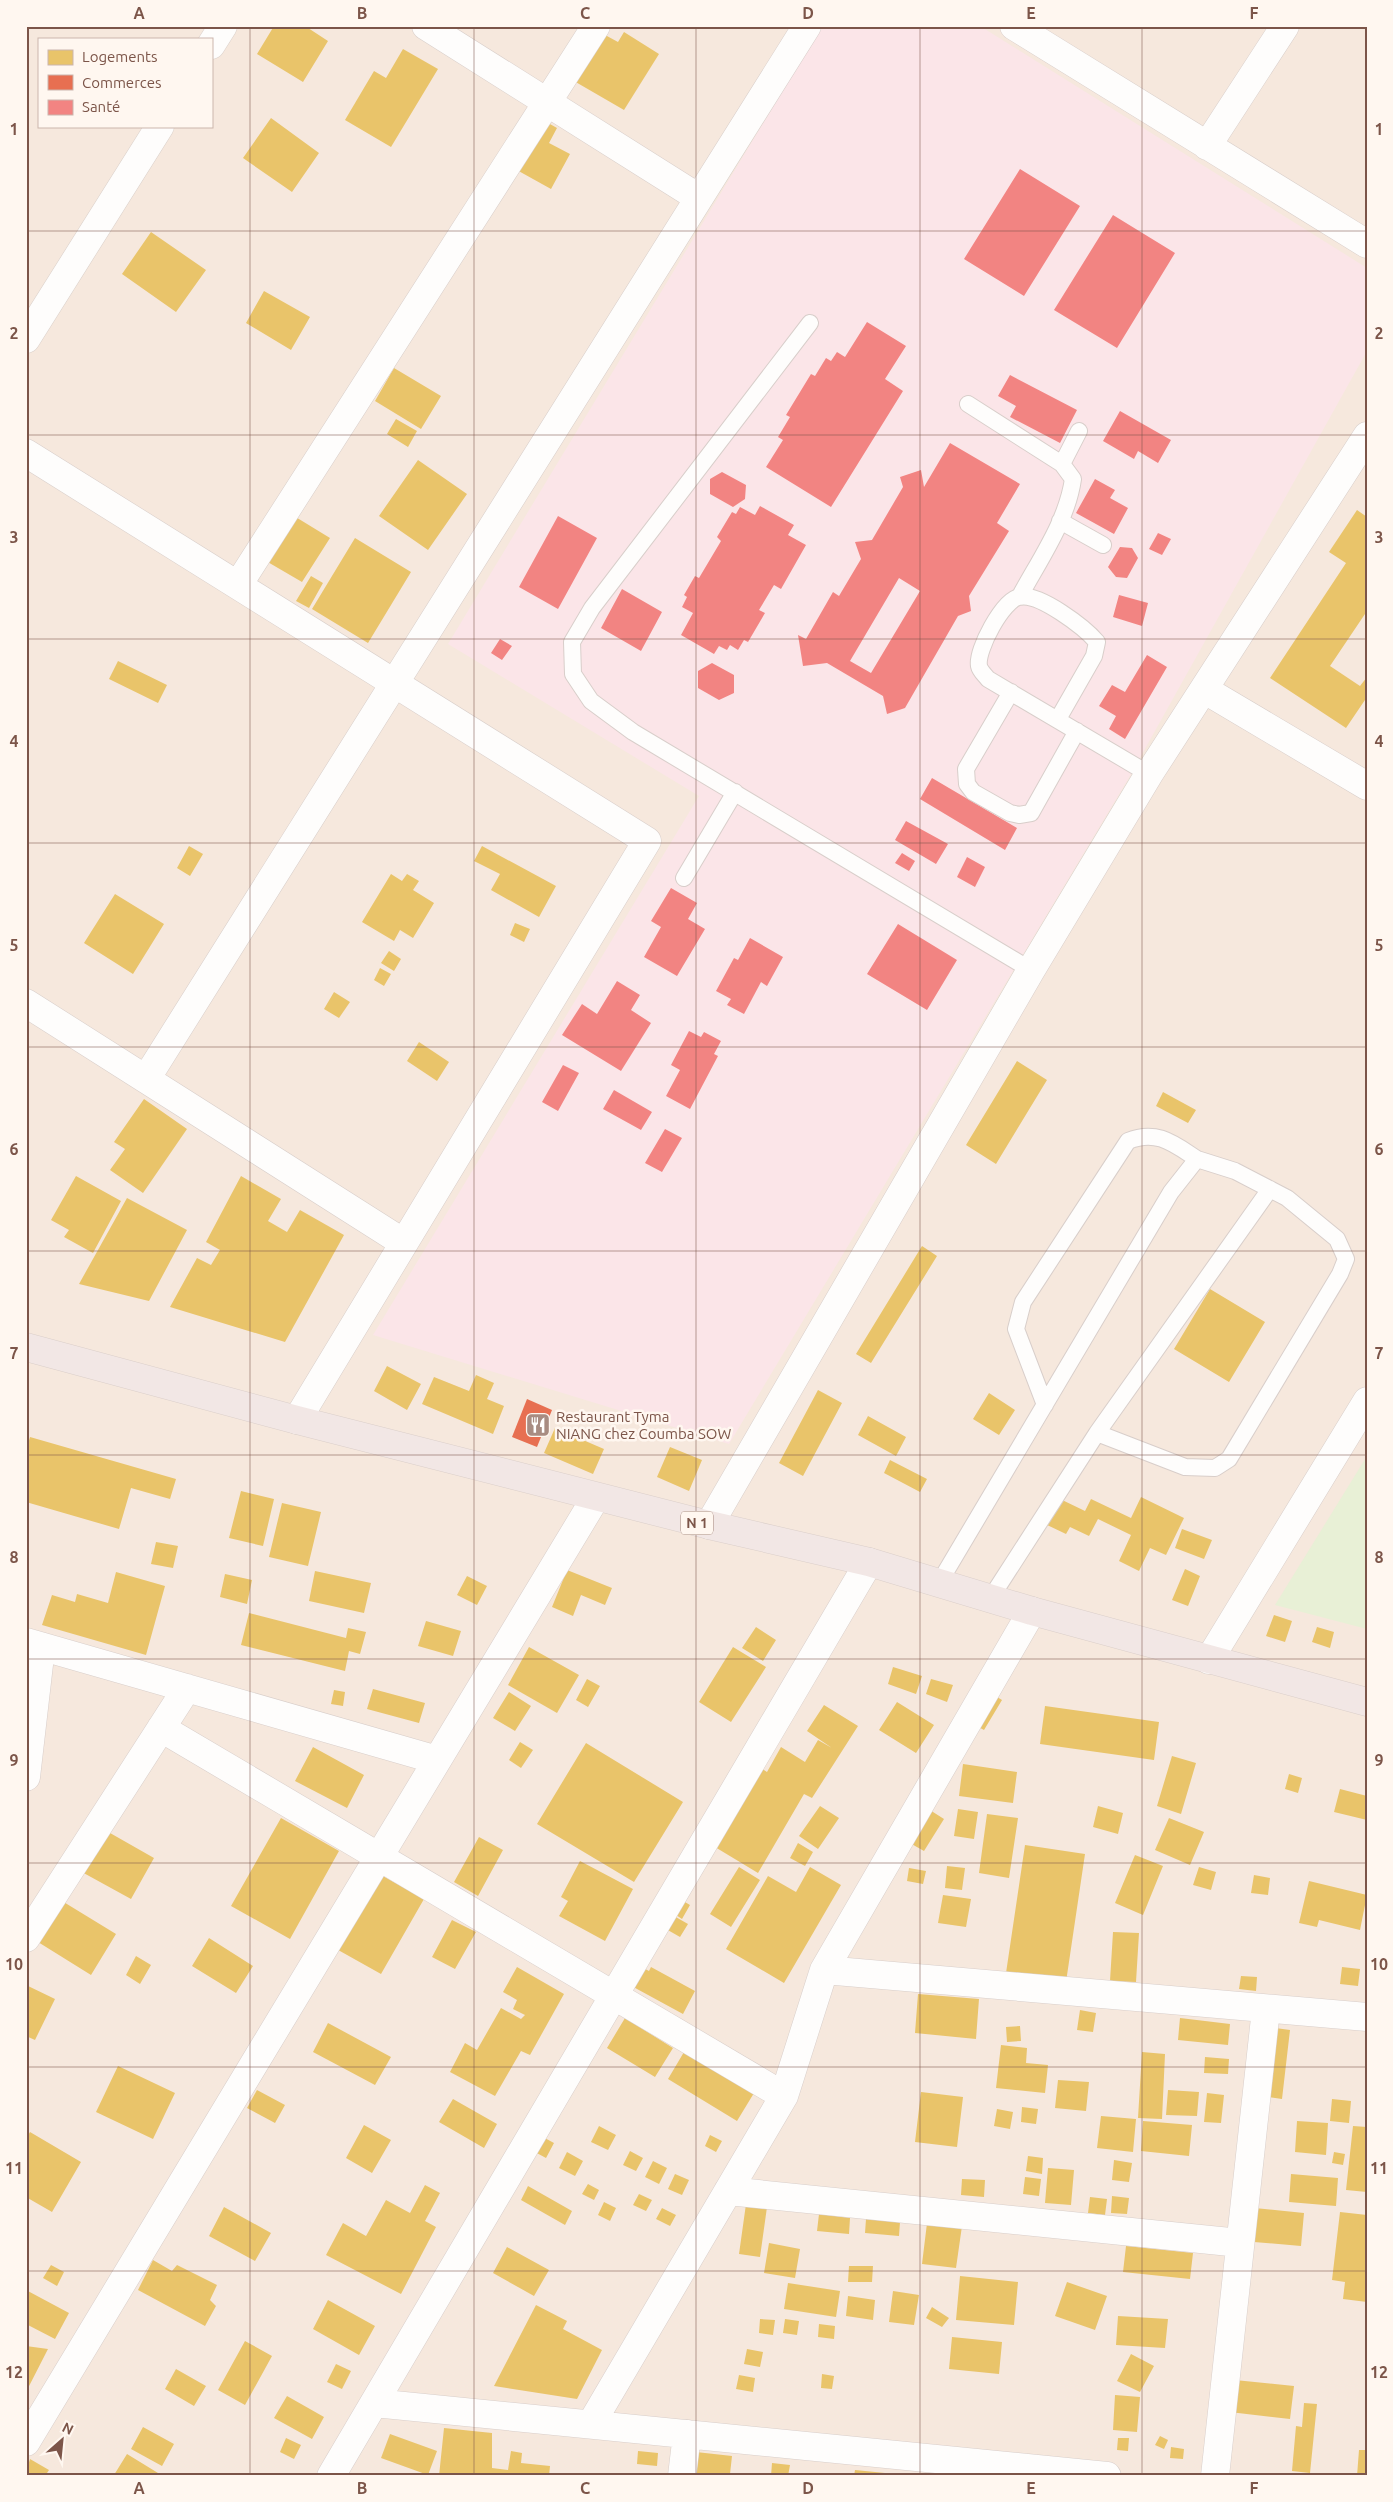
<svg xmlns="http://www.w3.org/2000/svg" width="1393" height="2502" viewBox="0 0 1393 2502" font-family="Ubuntu,sans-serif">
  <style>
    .residential { fill: #f6e8dd; fill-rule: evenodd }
    .medical { fill: #fbe5e8 }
    .green { fill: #e8f0d6 }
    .homes { fill: #e9c46a }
    .shops { fill: #e76f51 }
    .health { fill: #f28482; fill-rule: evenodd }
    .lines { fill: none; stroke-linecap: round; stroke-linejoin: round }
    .lane-casing { stroke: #d8ceca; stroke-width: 18 }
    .street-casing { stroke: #d8ceca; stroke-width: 29 }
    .secondary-casing { stroke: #dad0ca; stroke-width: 29 }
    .highway-casing { stroke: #dbcfca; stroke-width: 29 }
    .lane { stroke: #fefdfc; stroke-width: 16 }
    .street { stroke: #fefdfc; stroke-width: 28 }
    .secondary { stroke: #fefdfc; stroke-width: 28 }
    .highway { stroke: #f2e7e5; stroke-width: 28 }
    .grid { fill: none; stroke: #7c5549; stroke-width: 1; stroke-opacity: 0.55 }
    .labels { text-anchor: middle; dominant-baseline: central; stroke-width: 5; stroke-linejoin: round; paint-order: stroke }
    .shield { fill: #fff7f0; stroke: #a3867b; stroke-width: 1 }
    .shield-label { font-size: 14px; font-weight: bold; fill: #7c5549 }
    .poi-label { font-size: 15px; fill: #7c5549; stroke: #fff7f0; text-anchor: start }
    .neatline { fill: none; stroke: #7c5549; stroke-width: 2 }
    .grid-label { font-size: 16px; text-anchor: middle; font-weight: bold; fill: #7c5549 }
  </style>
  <rect width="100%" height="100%" fill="#f9f3ed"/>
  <path class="residential" d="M26 26H1367V2476H26ZM39 39H211V126H39Z"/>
  <path class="medical" d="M822 26H980L1367 268V351L1127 781 729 1444 373 1335 699 796 448 644Z"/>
  <path class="green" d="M1367 1456V1629L1275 1605Z"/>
  <path class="homes" d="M274 26H305L328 41 303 82 257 54Z
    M594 29 618 42 624 32 659 54 624 110 567 77Z
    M403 49 438 69 391 147 345 120 374 71 386 78Z
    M271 118 319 153 292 192 243 158Z
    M541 119 557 128 549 143 570 154 551 189 515 169Z
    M151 232 206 270 176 312 122 274Z
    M264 291 310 317 291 350 246 323Z
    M394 368 441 396 421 429 375 401Z
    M396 419 417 431 408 447 387 434Z
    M418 460 467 494 428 550 379 516Z
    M1357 510 1367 517V556L1365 559 1367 560V611L1330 666 1360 686 1367 677V697L1346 728 1270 678 1346 563 1329 552Z
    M294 516 330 538 302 582 266 561Z
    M355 538 411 572 368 643 312 609Z
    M311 576 323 583 309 608 296 601Z
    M118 661 167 685 158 703 109 679Z
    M189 846 203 854 190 876 177 868Z
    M482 846 556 886 539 917 491 890 500 874 474 861Z
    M391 874 402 881 407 874 419 881 413 890 434 903 413 938 400 930 394 941 362 922Z
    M115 894 164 924 133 974 84 943Z
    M515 923 530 929 524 942 510 935Z
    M389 951 401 959 394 971 381 963Z
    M380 968 391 974 384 986 374 980Z
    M334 992 350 1002 339 1018 324 1009Z
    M419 1042 449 1062 437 1081 407 1061Z
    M1017 1061 1047 1080 996 1164 966 1145Z
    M1163 1092 1196 1110 1188 1123 1156 1106Z
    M144 1099 187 1129 143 1193 110 1170 125 1149 114 1142Z
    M76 1176 121 1201 93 1253 64 1237 69 1230 51 1220Z
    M241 1176 281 1199 268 1221 287 1232 300 1210 344 1235 285 1342 170 1307 197 1258 211 1265 220 1250 206 1242Z
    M127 1198 187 1230 149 1301 79 1284Z
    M922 1246 937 1256 871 1363 856 1354Z
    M1210 1289 1265 1322 1229 1382 1174 1349Z
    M387 1366 421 1384 407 1410 374 1391Z
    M476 1375 494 1383 487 1399 504 1406 493 1434 422 1404 434 1377 469 1391Z
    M818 1390 842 1403 803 1476 779 1463Z
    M989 1393 1015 1410 999 1435 973 1419Z
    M868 1416 906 1437 896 1456 858 1435Z
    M555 1428 604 1449 593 1474 544 1453Z
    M30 1437 176 1479 170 1499 131 1488 119 1529 26 1502V1451Z
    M670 1447 702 1460 689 1491 657 1477Z
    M890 1460 927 1479 920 1492 884 1473Z
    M241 1491 274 1499 263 1546 229 1538Z
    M1141 1497 1184 1518 1166 1555 1150 1548 1139 1571 1119 1561 1131 1535 1098 1519 1089 1536 1070 1527 1066 1534 1045 1524 1058 1498 1085 1511 1091 1499 1131 1518Z
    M282 1503 321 1512 308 1566 269 1557Z
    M1182 1529 1212 1540 1204 1559 1175 1548Z
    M156 1542 178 1546 173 1568 151 1564Z
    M1185 1569 1200 1576 1188 1606 1172 1600Z
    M567 1570 612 1588 605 1605 581 1595 573 1616 552 1607Z
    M315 1571 371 1583 364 1613 309 1601Z
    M116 1572 165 1586 146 1655 42 1625 52 1595 75 1602 77 1594 108 1603Z
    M225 1574 252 1580 247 1604 220 1597Z
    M467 1576 487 1586 477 1605 457 1595Z
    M249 1613 346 1638 348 1628 366 1632 360 1654 349 1651 345 1671 241 1645Z
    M1274 1615 1292 1621 1285 1642 1266 1636Z
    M426 1621 461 1631 453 1656 418 1646Z
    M756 1627 776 1640 763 1661 742 1648Z
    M1317 1627 1334 1632 1330 1648 1312 1642Z
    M529 1647 579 1675 557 1713 508 1685Z
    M733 1647 766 1667 731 1722 699 1702Z
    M893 1667 922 1676 916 1694 888 1684Z
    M587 1679 600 1686 588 1707 576 1700Z
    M931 1679 953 1685 947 1702 926 1694Z
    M373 1689 425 1703 419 1723 367 1709Z
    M334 1690 345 1692 343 1706 331 1704Z
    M509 1692 531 1706 515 1731 493 1718Z
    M989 1692 1002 1700 984 1730 971 1723Z
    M897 1702 934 1725 916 1753 879 1730Z
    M824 1705 858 1726 812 1798 804 1794 758 1873 710 1844 756 1765 767 1772 781 1747 805 1762 818 1740 832 1748 807 1731Z
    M1045 1706 1159 1722 1154 1760 1040 1744Z
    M520 1742 533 1750 521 1768 509 1760Z
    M586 1743 683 1802 634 1882 537 1824Z
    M313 1747 364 1775 347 1808 295 1781Z
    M1172 1756 1196 1763 1181 1814 1157 1806Z
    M963 1764 1017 1772 1013 1803 959 1796Z
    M1289 1774 1302 1778 1298 1793 1285 1789Z
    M1340 1789 1367 1796V1820L1334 1812Z
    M922 1805 944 1819 924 1851 901 1838Z
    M820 1806 839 1818 818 1849 799 1836Z
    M1098 1806 1123 1813 1118 1834 1093 1827Z
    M958 1809 978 1812 974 1839 954 1836Z
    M987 1814 1018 1818 1009 1878 979 1873Z
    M281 1818 339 1851 290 1939 231 1906Z
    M1169 1818 1204 1832 1190 1865 1155 1850Z
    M103 1829 154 1858 131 1899 80 1871Z
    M479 1837 503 1850 478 1896 454 1882Z
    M798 1843 813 1852 805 1866 790 1858Z
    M1025 1845 1085 1854 1066 1982 1006 1973Z
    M1135 1855 1163 1866 1143 1915 1115 1903Z
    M580 1861 633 1889 605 1941 559 1916 568 1901 561 1897Z
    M947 1866 965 1868 962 1890 945 1888Z
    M739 1867 760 1880 731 1927 710 1914Z
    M810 1867 841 1885 784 1983 726 1949 768 1876 796 1892Z
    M1199 1867 1216 1872 1211 1890 1193 1885Z
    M909 1868 926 1871 923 1884 907 1881Z
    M374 1871 424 1899 381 1974 331 1946Z
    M1254 1875 1270 1878 1268 1895 1251 1893Z
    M1309 1881 1367 1895 1360 1930 1319 1920 1317 1927 1299 1923Z
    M943 1895 971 1899 966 1927 938 1923Z
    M678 1898 690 1905 682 1919 670 1911Z
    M62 1901 116 1934 91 1975 38 1942Z
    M674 1916 688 1924 680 1937 666 1929Z
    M452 1920 476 1932 455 1969 432 1957Z
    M1113 1932 1139 1933 1136 1982 1110 1981Z
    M209 1938 253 1966 236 1993 192 1966Z
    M136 1956 151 1965 140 1984 126 1975Z
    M636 1964 649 1971 651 1967 695 1991 683 2014 626 1983Z
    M517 1967 564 1994 530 2055 521 2051 495 2096 450 2072 465 2043 477 2050 501 2008 521 2019 525 2015 513 2009 517 2000 503 1992Z
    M1342 1967 1360 1969 1358 1986 1340 1984Z
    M1241 1976 1257 1977 1256 1991 1239 1989Z
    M26 1985 55 1999 35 2040 26 2036Z
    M918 1994 979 1999 976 2039 915 2033Z
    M1080 2010 1096 2013 1093 2032 1077 2030Z
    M625 2018 673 2048 655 2077 607 2048Z
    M1180 2018 1230 2024 1228 2045 1178 2040Z
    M328 2023 391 2057 375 2085 313 2052Z
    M1020 2026 1021 2041 1007 2042 1006 2027Z
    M1262 2026 1290 2030 1282 2099 1253 2095Z
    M1001 2045 1027 2048 1026 2063 1048 2065 1045 2093 996 2088Z
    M684 2052 754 2093 737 2121 668 2079Z
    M1142 2052 1165 2054 1162 2119 1138 2118Z
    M1205 2057 1229 2059 1228 2074 1204 2073Z
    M118 2066 175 2093 153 2139 96 2112Z
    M1058 2080 1089 2082 1086 2111 1055 2108Z
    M257 2090 285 2105 275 2123 247 2108Z
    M1168 2090 1199 2092 1197 2116 1166 2115Z
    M921 2092 963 2097 957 2147 915 2142Z
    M1207 2093 1224 2095 1221 2123 1204 2122Z
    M453 2099 497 2124 484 2148 439 2122Z
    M1332 2099 1351 2101 1349 2123 1330 2121Z
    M1022 2107 1038 2109 1036 2124 1021 2122Z
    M997 2109 1013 2112 1010 2129 994 2126Z
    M1101 2116 1136 2119 1133 2152 1097 2148Z
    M1143 2121 1192 2125 1189 2156 1141 2151Z
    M1297 2121 1328 2123 1326 2155 1295 2152Z
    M364 2125 391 2140 372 2173 346 2158Z
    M599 2126 616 2135 608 2150 591 2142Z
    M1353 2126 1367 2127V2192L1346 2190Z
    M30 2132 81 2162 52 2212 26 2197V2139Z
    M710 2135 722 2141 716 2152 705 2146Z
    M541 2136 554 2143 546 2158 533 2151Z
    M630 2151 643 2158 636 2171 623 2165Z
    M567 2152 583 2161 575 2176 559 2168Z
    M1334 2152 1345 2154 1343 2165 1332 2163Z
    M1028 2156 1043 2158 1042 2174 1026 2171Z
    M1114 2160 1132 2163 1129 2182 1112 2180Z
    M653 2161 667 2168 659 2184 645 2177Z
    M1048 2168 1074 2170 1071 2205 1045 2203Z
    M675 2174 689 2180 682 2195 668 2189Z
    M1291 2174 1338 2178 1336 2206 1289 2202Z
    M1025 2177 1041 2179 1039 2196 1023 2194Z
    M962 2179 985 2180 984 2197 961 2195Z
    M588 2184 599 2190 594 2200 582 2194Z
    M425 2185 440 2193 425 2221 436 2227 401 2294 326 2255 343 2223 366 2236 386 2200 410 2213Z
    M528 2186 572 2211 565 2225 521 2200Z
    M639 2194 652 2200 646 2211 633 2205Z
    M1112 2196 1129 2198 1127 2214 1111 2213Z
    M1090 2197 1107 2199 1105 2215 1088 2213Z
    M604 2202 616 2208 610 2221 598 2215Z
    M746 2204 767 2207 760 2257 739 2254Z
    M224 2207 271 2233 255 2261 209 2236Z
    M1245 2207 1304 2213 1301 2246 1242 2241Z
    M662 2208 676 2215 670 2226 656 2219Z
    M1340 2212 1367 2215V2302L1343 2299 1345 2282 1332 2280Z
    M819 2214 850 2218 849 2234 817 2231Z
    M928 2215 963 2219 956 2268 922 2264Z
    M866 2219 900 2222 899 2236 865 2233Z
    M769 2243 800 2249 795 2278 764 2273Z
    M1126 2246 1193 2253 1190 2279 1123 2272Z
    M507 2247 549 2270 534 2296 493 2273Z
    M153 2260 172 2271 177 2265 217 2285 210 2300 216 2306 205 2326 138 2290Z
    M51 2265 64 2272 57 2286 43 2278Z
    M849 2266H873L872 2282H848Z
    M960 2276 1018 2282 1014 2325 956 2320Z
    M1067 2282 1107 2296 1095 2330 1055 2316Z
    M788 2283 840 2291 836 2317 784 2309Z
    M26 2290 69 2313 55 2339 26 2324Z
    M893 2291 919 2295 914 2325 889 2322Z
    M848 2296 875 2300 873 2320 846 2316Z
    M328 2300 375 2326 359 2355 313 2329Z
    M536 2305 567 2321 563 2329 602 2350 577 2399 494 2386Z
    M932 2307 949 2318 942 2327 926 2318Z
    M1118 2316 1168 2319 1165 2348 1116 2345Z
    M760 2319 775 2320 773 2335 759 2333Z
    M785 2319 799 2321 797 2335 783 2333Z
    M819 2324 835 2326 834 2339 818 2337Z
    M952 2337 1002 2342 999 2374 949 2369Z
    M245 2341 272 2356 245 2405 218 2390Z
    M26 2346 48 2349 26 2392Z
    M747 2349 763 2352 760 2367 744 2364Z
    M1131 2354 1154 2366 1140 2392 1117 2381Z
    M336 2364 351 2371 342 2389 327 2382Z
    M176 2369 206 2386 194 2406 165 2389Z
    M822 2374 834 2376 832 2389 821 2388Z
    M739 2375 755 2378 753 2392 736 2389Z
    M1225 2379 1294 2386 1290 2419 1221 2411Z
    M1115 2395 1140 2397 1137 2432 1113 2430Z
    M287 2396 324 2417 312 2439 274 2418Z
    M1304 2403 1317 2404 1310 2473 1292 2471 1296 2426 1302 2427Z
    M143 2427 174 2444 162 2466 131 2449Z
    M444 2428 492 2433V2468L508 2470 511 2451 522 2453 521 2463 550 2466 549 2476H439Z
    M390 2434 437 2451 428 2475 381 2458Z
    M1160 2436 1168 2440 1164 2449 1155 2445Z
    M286 2438 301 2445 294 2459 280 2452Z
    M1118 2438H1129L1128 2451 1117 2450Z
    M1171 2447 1184 2449 1183 2459 1170 2458Z
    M1359 2450H1367V2476H1357Z
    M638 2451 658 2453 657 2466 637 2464Z
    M687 2451 732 2456 730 2474 684 2476Z
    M127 2454 158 2473 156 2476 114 2475Z
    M30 2459 49 2470 45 2476H33L26 2472Z
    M772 2463 790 2465 788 2476H771Z
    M855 2470 895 2474 894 2476H854Z"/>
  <path class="shops" d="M527 1399 552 1410 537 1447 512 1437Z"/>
  <path class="health" d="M1020 169 1080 206 1024 296 964 259Z
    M1113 215 1175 253 1117 348 1054 310Z
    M867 322 906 346 885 379 903 391 831 507 766 467 783 440 778 437 790 417 786 415 811 374 815 376 826 358 831 361 837 352 845 357Z
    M1010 375 1077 410 1060 443 1010 417 1016 406 998 396Z
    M1120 411 1171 440 1158 463 1138 451 1134 459 1103 441Z
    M950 443 1020 484 997 523 1009 531 969 596 971 611 958 616 905 708 887 714 883 696 827 663 803 666 798 635 806 639 833 592 839 596 861 559 855 542 872 540 903 487 900 477 921 470 924 487ZM899 578 920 591 871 673 850 661Z
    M722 472 746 485 745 499 733 507 710 494V479Z
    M1095 479 1115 490 1110 498 1128 508 1114 534 1076 513Z
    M760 506 794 525 788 535 806 545 781 589 774 585 759 610 765 613 748 642 744 640 738 650 730 645 727 650 719 646 714 654 681 635 693 613 682 607 687 597 684 595 695 576 699 578 721 541 717 537 732 512 736 514 740 507 755 515Z
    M558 516 597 538 558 609 519 587Z
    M1158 533 1171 539 1162 555 1149 549Z
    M1120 547 1132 548 1138 558 1127 578 1116 577 1108 567Z
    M622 589 662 612 641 651 601 628Z
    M1119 595 1148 603 1142 626 1113 617Z
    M500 639 512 646 502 660 491 653Z
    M1147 655 1167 667 1125 739 1109 729 1116 716 1099 706 1112 685 1125 692Z
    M712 663 734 675V693L719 700 698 688V671Z
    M932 778 1017 828 1005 850 920 799Z
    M906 821 948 844 936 864 895 840Z
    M902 853 915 861 909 871 895 863Z
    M967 857 985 867 975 887 957 877Z
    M671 888 697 903 688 919 705 929 677 976 644 957 661 927 651 921Z
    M898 924 957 960 927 1010 867 974Z
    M750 938 783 957 767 986 761 982 744 1014 727 1005 731 999 716 991 734 958 738 960Z
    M617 981 640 995 631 1010 651 1023 621 1071 562 1035 582 1004 597 1014Z
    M689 1031 701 1037 704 1032 721 1041 714 1054 718 1056 690 1109 666 1096 680 1070 671 1065Z
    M563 1065 579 1073 558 1111 542 1102Z
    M614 1090 652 1112 641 1130 603 1109Z
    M665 1129 682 1138 662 1172 645 1163Z"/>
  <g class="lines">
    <defs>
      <path id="lane" d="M810 323 592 608 572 642 573 674 591 701 633 732 1031 970
        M968 404 1062 464 1073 479C1067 521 1040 559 1020 596
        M1062 464 1079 431
        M1060 521 1103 545
        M1011 692 966 769 967 784 973 792 1010 813 1019 815 1031 813 1077 731
        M1058 719 1094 656 1097 642C1085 628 1039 592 1019 597 1003 600 976 650 979 666 980 671 985 675 988 679L1149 774
        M684 878 735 792
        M1045 1405 1016 1329 1023 1302 1128 1141C1157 1129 1174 1144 1197 1159
        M939 1583 1171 1192 1197 1159 1235 1171 1287 1198 1337 1239 1346 1259 1340 1274 1229 1459 1215 1468 1185 1467 1097 1433
        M990 1599 1097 1433 1270 1189"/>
      <path id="street" d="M426 26 699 198
        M1014 26 1367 244
        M1207 146 1285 26
        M26 453 647 841 297 1420
        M238 585 596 26
        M1205 690 1367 786
        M26 1003 404 1243
        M146 1079 807 26
        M709 1525 1031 970 1149 774 1367 436
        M26 1642 437 1760
        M1209 1660 1367 1401
        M161 1728 784 2096
        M26 1777 41 1647
        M26 1938 187 1688
        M824 1970 1367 2017
        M728 2191 1240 2243
        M374 2403 1107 2476
        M591 2424 784 2096 824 1970 1032 1611
        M26 2442 596 1497
        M331 2476 869 1562
        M682 2476 687 2434
        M1215 2476 1266 2009"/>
      <path id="secondary" d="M211 45 223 26
        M26 339 160 126"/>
      <path id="highway" d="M26 1347 297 1420 709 1525 869 1562 1032 1611 1367 1702"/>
    </defs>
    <use href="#lane" class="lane-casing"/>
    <use href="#street" class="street-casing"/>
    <use href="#secondary" class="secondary-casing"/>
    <use href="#highway" class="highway-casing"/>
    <use href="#lane" class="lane"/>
    <use href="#street" class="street"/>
    <use href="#secondary" class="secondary"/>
    <use href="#highway" class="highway"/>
  </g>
  <path class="grid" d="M250 26V2476M474 26V2476M696 26V2476M920 26V2476M1142 26V2476M26 231H1367M26 435H1367M26 639H1367M26 843H1367M26 1047H1367M26 1251H1367M26 1455H1367M26 1659H1367M26 1863H1367M26 2067H1367M26 2271H1367"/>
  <defs>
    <symbol id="restaurant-square" viewBox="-11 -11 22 22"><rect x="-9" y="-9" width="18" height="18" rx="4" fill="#a88c82" stroke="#fff7f0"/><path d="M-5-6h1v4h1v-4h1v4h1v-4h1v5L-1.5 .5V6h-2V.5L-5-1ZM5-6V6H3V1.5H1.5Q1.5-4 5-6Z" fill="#fff"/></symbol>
  </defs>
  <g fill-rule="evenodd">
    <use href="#restaurant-square" x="524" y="1411" width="28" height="28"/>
  </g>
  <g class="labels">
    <rect class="shield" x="681" y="1511.5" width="32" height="23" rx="4"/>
    <g class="shield-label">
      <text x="697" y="1523">N 1</text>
    </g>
    <g class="poi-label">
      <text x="556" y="1416">Restaurant Tyma<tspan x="556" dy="17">NIANG chez Coumba SOW</tspan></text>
    </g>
  </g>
  <rect width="1393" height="2502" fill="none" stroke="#fff7f0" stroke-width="55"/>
  <rect x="38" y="38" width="175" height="90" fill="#fff7f0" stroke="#cbb6ad"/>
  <rect x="48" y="50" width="25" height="15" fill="#e9c46a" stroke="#cbb6ad"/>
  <text x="82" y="62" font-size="15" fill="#7c5549">Logements</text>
  <rect x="48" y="75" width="25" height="15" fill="#e76f51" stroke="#cbb6ad"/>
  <text x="82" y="88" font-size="15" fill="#7c5549">Commerces</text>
  <rect x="48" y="100" width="25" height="15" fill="#f28482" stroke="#cbb6ad"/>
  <text x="82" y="112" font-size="15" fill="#7c5549">Santé</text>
  <g transform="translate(62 2440) rotate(27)" stroke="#fff7f0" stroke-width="4" paint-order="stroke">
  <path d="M0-4L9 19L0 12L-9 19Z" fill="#7c5549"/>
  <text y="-8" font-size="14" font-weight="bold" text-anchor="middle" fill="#7c5549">N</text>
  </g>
  <rect x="28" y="28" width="1338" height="2446" class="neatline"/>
  <g class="grid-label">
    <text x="139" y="19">A</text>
    <text x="362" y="19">B</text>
    <text x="585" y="19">C</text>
    <text x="808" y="19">D</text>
    <text x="1031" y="19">E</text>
    <text x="1254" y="19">F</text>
    <text x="14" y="135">1</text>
    <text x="1379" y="135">1</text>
    <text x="14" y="339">2</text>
    <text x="1379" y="339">2</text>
    <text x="14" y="543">3</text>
    <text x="1379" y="543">3</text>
    <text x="14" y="747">4</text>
    <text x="1379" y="747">4</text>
    <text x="14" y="951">5</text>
    <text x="1379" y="951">5</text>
    <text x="14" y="1155">6</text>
    <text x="1379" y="1155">6</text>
    <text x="14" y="1359">7</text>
    <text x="1379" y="1359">7</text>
    <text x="14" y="1563">8</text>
    <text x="1379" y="1563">8</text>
    <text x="14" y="1766">9</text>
    <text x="1379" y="1766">9</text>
    <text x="14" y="1970">10</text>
    <text x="1379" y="1970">10</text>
    <text x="14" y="2174">11</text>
    <text x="1379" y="2174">11</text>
    <text x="14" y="2378">12</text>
    <text x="1379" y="2378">12</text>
    <text x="139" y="2494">A</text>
    <text x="362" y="2494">B</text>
    <text x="585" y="2494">C</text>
    <text x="808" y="2494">D</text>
    <text x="1031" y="2494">E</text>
    <text x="1254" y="2494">F</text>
  </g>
</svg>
